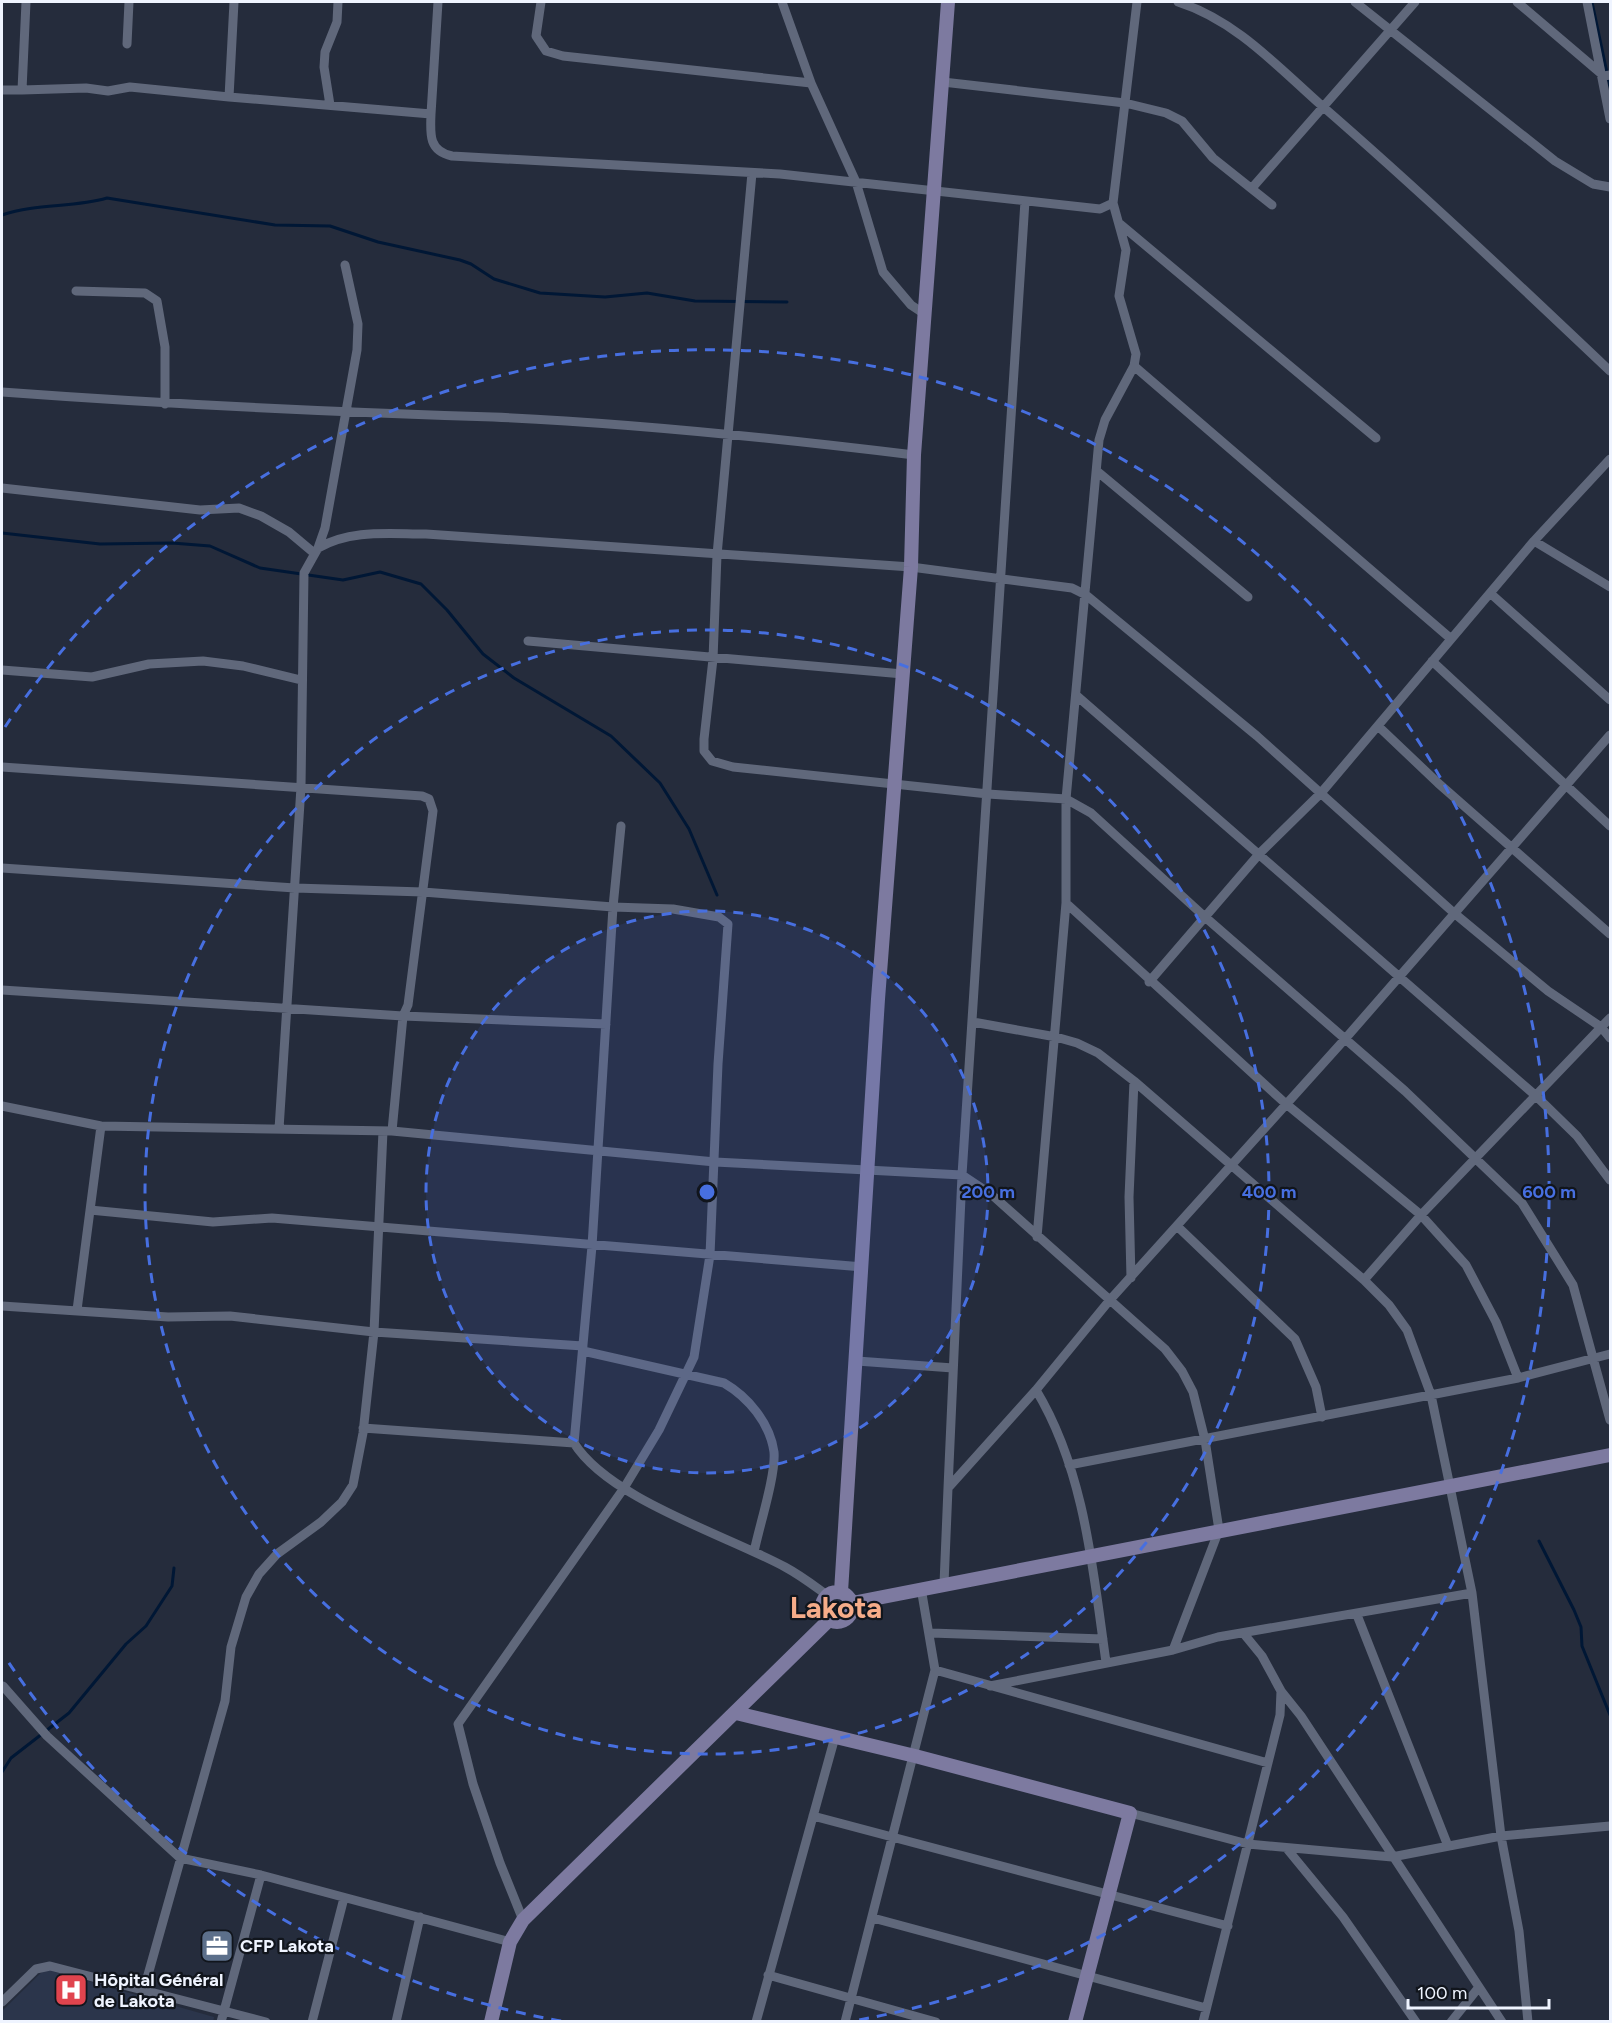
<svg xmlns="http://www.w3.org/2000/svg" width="1612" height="2023" viewBox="0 0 1612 2023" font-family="Figtree,sans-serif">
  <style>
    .built { fill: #2b354b }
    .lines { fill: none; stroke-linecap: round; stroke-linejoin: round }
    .stream { stroke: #001735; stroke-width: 3 }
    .street { stroke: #60687b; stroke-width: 9 }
    .secondary { stroke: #7d7aa0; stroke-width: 14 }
    .ring { fill: none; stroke: #476fe0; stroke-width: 3; stroke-dasharray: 10 8 }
    .labels { text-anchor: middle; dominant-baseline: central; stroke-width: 4.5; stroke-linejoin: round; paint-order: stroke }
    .poi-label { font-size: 18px; font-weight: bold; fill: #eff4ff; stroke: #11151c; text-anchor: start }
    .town-label { font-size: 30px; font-weight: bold; fill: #f6ac89; stroke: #11151c }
    .centre { fill: #476fe0; stroke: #11151c; stroke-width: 3 }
    .ring-label { font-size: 18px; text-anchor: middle; font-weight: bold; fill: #476fe0; stroke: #11151c; stroke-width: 4.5; stroke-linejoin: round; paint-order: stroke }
  </style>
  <rect width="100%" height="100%" fill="#252c3c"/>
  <path class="built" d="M45 1969 214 2017 213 2022H2V2011Z"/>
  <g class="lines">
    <path class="stream" d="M1592 2 1610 87
      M2 215C37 203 73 208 107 198L275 225 330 226 378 242 460 260 471 264 494 279 540 293 605 297 647 293 695 301 787 302
      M2 533 100 544 172 543 210 546 260 568 343 580 380 572 421 584 447 610 483 654 514 678 611 736 660 783 689 829 717 895
      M1539 1541 1574 1610 1581 1627 1582 1646 1610 1715
      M2 1772 11 1758 69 1713 126 1644 146 1626 172 1586 174 1568"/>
    <path class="street" d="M26 2 22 90 86 88 108 91 130 87 229 97
      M234 2 229 97 431 114 438 2
      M541 2 536 36 546 51 563 56 811 83
      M782 2 811 83 856 182 883 272 911 305 926 315
      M1178 2C1235 20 1277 66 1321 105 1420 191 1515 281 1610 371
      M1355 2 1555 161 1593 184 1610 187
      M1517 2 1604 76 1610 75
      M1587 2 1610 119
      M127 44 129 2
      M943 82 1125 103 1166 113 1182 121 1213 158 1272 205
      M2 90H22
      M330 105 324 67 325 52 337 22 338 2
      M431 114C430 135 429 151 452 156L780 174 1100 209 1113 203
      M752 173 717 555 713 659 704 739V751L712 761 733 767 988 794 1066 799 1091 813 1205 917 1405 1091 1522 1203 1573 1285 1610 1420
      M1252 188 1415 2
      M1120 224 1376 438
      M76 291 145 293 157 301 165 347V404
      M1134 366 1450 638
      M2 392C165 404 329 412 493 417 633 423 775 438 914 455
      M1098 472 1248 597
      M2 488 200 510 239 508 261 516 289 532 314 553
      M1534 541 1610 587
      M318 548C351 529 389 534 426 534L911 567 1072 588 1086 595 1257 736 1454 913 1548 991 1601 1027 1610 1038
      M1490 593 1610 700
      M528 641 903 674
      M1432 661 1610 826
      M2 670 92 677 149 664 203 661 243 666 301 680
      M1077 696 1535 1095 1577 1136 1610 1180
      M1378 726 1438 783 1610 934
      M2 767 422 796 429 799 433 811 408 1005 403 1016 392 1131
      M621 826 613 907 592 1246 574 1443C609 1499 726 1535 785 1567 800 1575 813 1585 827 1595
      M2 868 295 888 423 892 613 907 673 909 719 917 728 924 718 1064 710 1255 694 1357 659 1430 624 1488 458 1724 473 1784 500 1863 523 1920
      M1066 903 1285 1103 1421 1215 1466 1265 1496 1322 1518 1378 1069 1465
      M1149 982 1260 853 1321 793 1534 541 1610 459
      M2 990 403 1016 606 1024
      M973 1022 1056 1037 1077 1043 1098 1053 1134 1081 1364 1280 1389 1305 1407 1330 1431 1395 1472 1593 1501 1836 1519 1931 1528 2022
      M2 1106 101 1126 392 1131 715 1162 962 1175 992 1195 1165 1349 1182 1371 1193 1392 1205 1440 1219 1530 1173 1650
      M279 1129 301 787 304 573 318 548 325 528 357 350 358 324 345 265
      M90 1210 213 1222 272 1218 863 1267
      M1177 1226 1295 1339 1316 1387 1322 1417
      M1037 1237 1066 903V799L1099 440 1105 420 1134 366 1136 354 1119 296 1126 250 1113 203 1137 2
      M1131 1278 1129 1197 1134 1081
      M1364 1280 1421 1215 1610 1018
      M2 1306 168 1317 230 1316 374 1332 583 1346
      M77 1310 101 1126
      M583 1351 724 1383C748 1397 770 1423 774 1452 776 1475 759 1527 754 1552
      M857 1361 953 1368
      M1518 1378 1610 1354
      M1036 1390C1085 1471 1093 1571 1106 1662
      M363 1428 574 1443
      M948 1488 962 1175 1025 201
      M944 1584 948 1488 1036 1390 1109 1301 1345 1039 1610 735
      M1357 1615 1448 1846
      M931 1633 1103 1639
      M935 1670 1268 1763
      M3 1686 47 1736 180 1858 261 1875 510 1942
      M990 1686 1173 1650 1218 1637 1472 1593
      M1281 1691 1301 1716 1502 2022
      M1130 1813 1248 1844 1392 1857 1501 1836 1610 1826
      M813 1816 1228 1926
      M1288 1850 1343 1917 1416 2022
      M873 1918 1206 2008
      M768 1975 936 2022
      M144 1989 225 1701 231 1647 246 1597 259 1574 277 1554 321 1522 342 1502 353 1485 363 1433 374 1332 383 1131
      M2 2002 36 1969 50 1966 266 2022
      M221 2022 261 1875
      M312 2022 344 1898
      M396 2022 420 1917
      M756 2022 835 1737
      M845 2022 935 1670 921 1588
      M1203 2022 1280 1715 1281 1691 1262 1656 1244 1634
      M1451 2022 1479 1987"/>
    <path class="secondary" d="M822 1607a15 15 0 1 1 30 0a15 15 0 1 1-30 0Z
      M841 1592 878 999 911 567 914 455 948 2
      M852 1603 1610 1455
      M736 1713 915 1756 1130 1813 1075 2022
      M491 2022 510 1942 523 1920 829 1620"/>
  </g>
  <circle cx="707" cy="1192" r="281" fill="#476fe0" fill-opacity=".12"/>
  <g class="ring">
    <circle cx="707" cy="1192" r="281"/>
    <circle cx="707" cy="1192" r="562"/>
    <path d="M561 2021A842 842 0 0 1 5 1657M5 727A842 842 0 1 1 853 2021"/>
  </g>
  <defs>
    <symbol id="office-square" viewBox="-11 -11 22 22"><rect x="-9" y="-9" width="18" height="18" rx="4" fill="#5c6f8a" stroke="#11151c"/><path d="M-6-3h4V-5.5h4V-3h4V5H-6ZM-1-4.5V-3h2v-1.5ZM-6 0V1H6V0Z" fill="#fff"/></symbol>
    <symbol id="hospital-square" viewBox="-11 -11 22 22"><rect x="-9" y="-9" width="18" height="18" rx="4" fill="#e0444e" stroke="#11151c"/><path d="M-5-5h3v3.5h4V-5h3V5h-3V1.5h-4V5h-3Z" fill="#fff"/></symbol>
  </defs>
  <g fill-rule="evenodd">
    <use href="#office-square" x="198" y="1927" width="38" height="38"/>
    <use href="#hospital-square" x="52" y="1971" width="38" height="38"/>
  </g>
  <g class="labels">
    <g class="poi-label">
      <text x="240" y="1946">CFP Lakota</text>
      <text x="94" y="1980">Hôpital Général<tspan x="94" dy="21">de Lakota</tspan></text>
    </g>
    <g class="town-label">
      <text x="836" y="1607">Lakota</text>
    </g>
  </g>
  <circle cx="707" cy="1192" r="9" class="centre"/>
  <g class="ring-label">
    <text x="988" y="1198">200 m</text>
    <text x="1269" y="1198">400 m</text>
    <text x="1549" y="1198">600 m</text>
  </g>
  <rect width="1612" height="2023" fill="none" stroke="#eff4ff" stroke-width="6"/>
  <path d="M1408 1999v9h141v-9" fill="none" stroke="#eff4ff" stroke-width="3"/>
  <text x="1417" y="1999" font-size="18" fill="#eff4ff" stroke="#11151c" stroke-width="4.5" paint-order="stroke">100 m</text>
</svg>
